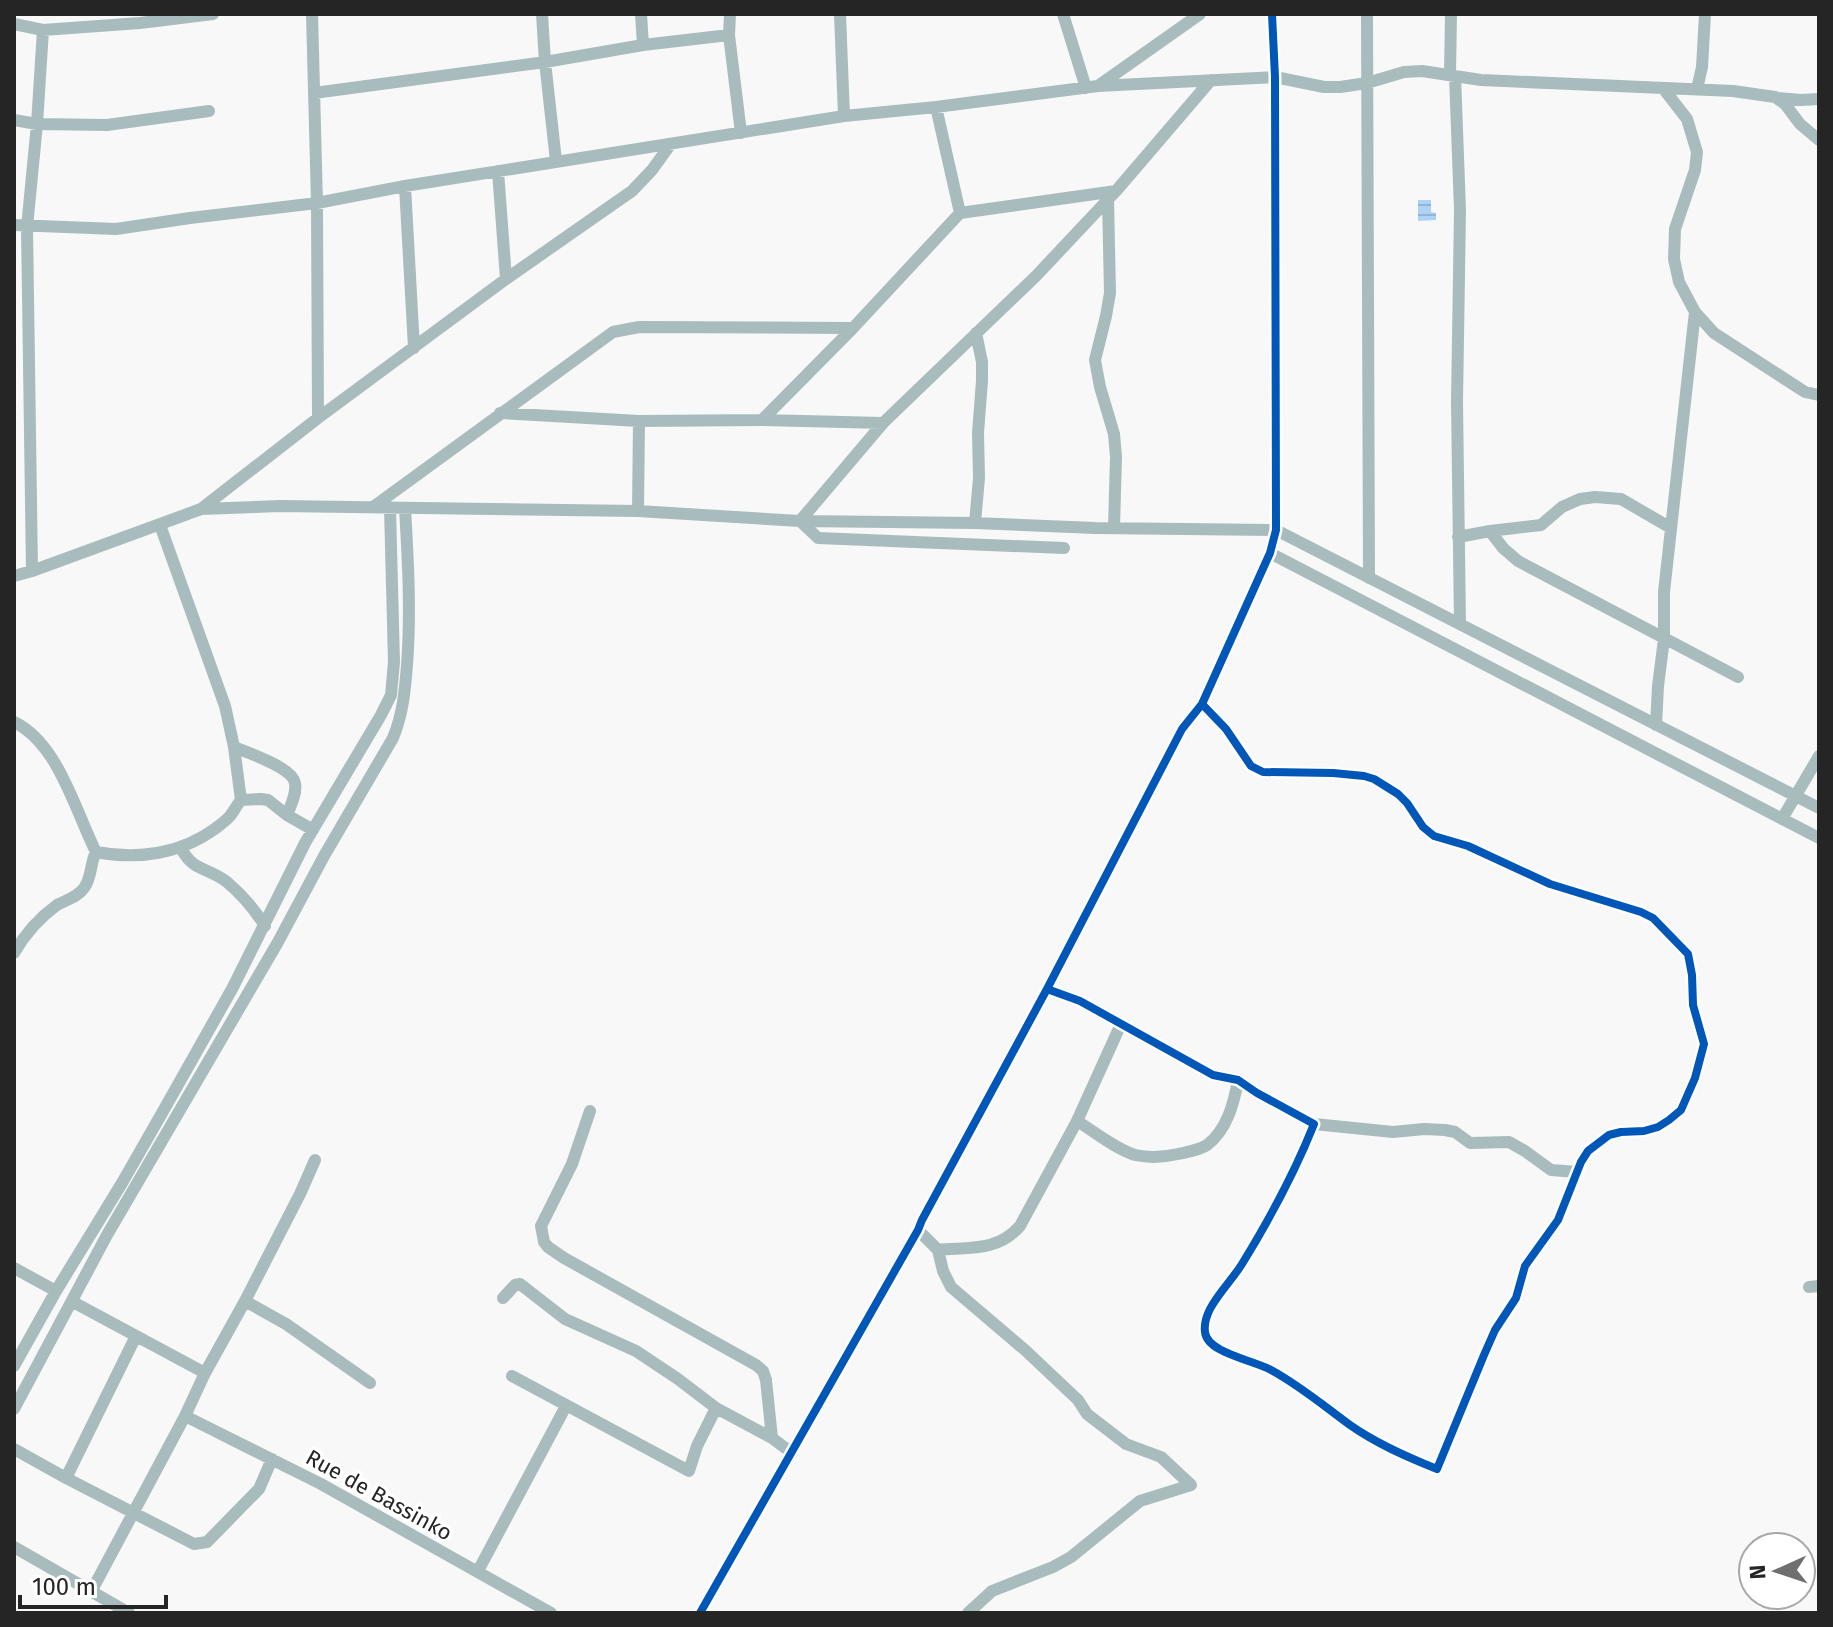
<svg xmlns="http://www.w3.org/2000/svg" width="1833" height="1627" viewBox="0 0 1833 1627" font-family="'Fira Sans',sans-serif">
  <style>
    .water { fill: url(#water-rules) }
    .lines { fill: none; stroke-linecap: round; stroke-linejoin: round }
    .minor { stroke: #a8bcbe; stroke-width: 12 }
    .cycleway-casing { stroke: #fff; stroke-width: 13 }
    .cycleway { stroke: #0057b8; stroke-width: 8 }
    .labels { text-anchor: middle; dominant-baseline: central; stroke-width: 7; stroke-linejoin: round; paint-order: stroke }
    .street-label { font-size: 22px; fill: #252526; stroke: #fff }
  </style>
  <defs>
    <pattern id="water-rules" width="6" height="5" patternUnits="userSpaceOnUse" patternTransform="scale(2)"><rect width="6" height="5" fill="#add2f6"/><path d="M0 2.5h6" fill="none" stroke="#95b4d3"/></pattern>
  </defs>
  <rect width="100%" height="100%" fill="#f8f8f8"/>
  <path class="water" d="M1418 200H1431V212L1436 213V220L1418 221Z"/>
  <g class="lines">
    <path class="minor" d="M312 14 317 203 318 418
      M542 14 545 62 556 161
      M641 14 643 45
      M730 14 729 35 741 133
      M840 14 844 116
      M1063 14 1086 88
      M1367 14 1369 578
      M14 24 43 30 37 124 27 227 32 571
      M43 30 140 23 213 14
      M1450 74 1451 14
      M1455 76 1460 210 1457 402 1460 624
      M1098 86 1275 77 1324 87H1340L1367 83 1404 72 1422 71 1481 80 1733 91 1775 97 1785 104 1800 124 1819 140
      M1663 88 1687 119 1697 152 1695 170 1675 229 1674 259 1679 282 1695 312 1714 333 1805 392 1819 395
      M1697 89 1702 67 1705 14
      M314 93 545 62 643 45 729 35
      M1778 98 1801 100 1819 99
      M936 107 960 213 1116 191
      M14 120 37 124 107 125 209 111
      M498 171 506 279
      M405 186 414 348
      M1108 199 1110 293 1106 316 1095 360 1100 387 1114 434 1116 457 1114 528
      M14 225 116 229 190 218 317 203 405 186 844 116 936 107 1098 86 1200 14
      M500 413 639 421 762 420
      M883 423 762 420 853 328 960 213
      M373 507 613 332 639 327 853 328
      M201 509 280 506 638 511 800 521 883 423 1036 276 1116 191 1211 80
      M638 511 639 421
      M800 521 975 523 1095 528 1276 530 1819 808
      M800 521 818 538 1064 548
      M975 523 979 478 978 433 982 381V362L976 333
      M1490 531 1503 548 1518 561 1738 677
      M1458 537 1490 531 1541 525 1562 507 1580 499 1595 497 1621 499 1671 528
      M1270 553 1819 838
      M14 576 32 571 201 509 318 418 506 279 632 191 652 170 670 145
      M14 722C58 743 75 810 96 852
      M1656 725 1658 686 1664 639V592L1695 312
      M234 747C248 753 292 767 295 783 297 793 291 805 287 815
      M241 800 261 799 268 800 287 815 313 830
      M1782 819 1819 756
      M181 848C193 872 208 867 227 882 241 894 255 910 265 926
      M14 953C25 934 39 918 57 905 66 900 78 897 84 888 92 878 90 863 96 852 138 860 181 854 216 828 221 824 227 820 230 816 234 811 237 805 241 800L234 747 225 706 160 525
      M1047 989 1080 1001 1213 1075 1238 1080 1257 1093 1314 1124C1295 1172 1269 1220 1242 1264 1232 1280 1219 1292 1210 1309 1207 1315 1204 1325 1205 1332 1207 1353 1253 1360 1271 1370 1299 1385 1324 1406 1350 1425 1377 1444 1407 1457 1437 1469L1484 1355 1495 1330 1516 1298 1525 1266 1558 1220 1581 1162 1588 1151 1609 1135 1621 1132 1644 1131 1658 1127 1669 1120 1681 1110 1695 1078 1704 1044 1693 1005 1692 975 1688 954 1653 918 1641 912 1550 884 1468 846 1434 836 1423 827 1407 803 1398 794 1374 779 1364 776 1333 773 1263 772 1251 766 1226 729 1202 704
      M1121 1024 1077 1121C1095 1132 1114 1148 1135 1155 1149 1158 1165 1157 1178 1154 1187 1152 1200 1150 1207 1145 1227 1130 1234 1103 1238 1080
      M590 1111 572 1164 541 1226 544 1242 548 1247 564 1258 756 1365 763 1371 766 1380 772 1438 792 1453
      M1314 1124 1393 1132 1424 1129 1445 1130 1455 1132 1470 1143 1509 1142 1525 1151 1551 1170 1577 1172
      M918 1230 938 1250 943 1271 951 1287 1025 1350 1078 1400 1087 1414 1126 1444 1161 1457 1191 1485 1140 1501 1071 1557 1053 1567 992 1591 968 1613
      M938 1250C969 1247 997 1252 1020 1226L1077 1121
      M14 1268 56 1291
      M1809 1287 1819 1286
      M503 1298 515 1285 520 1284 565 1319 636 1351 678 1379 716 1408 772 1438
      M245 1301 286 1324 370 1383
      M73 1302 205 1373
      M14 1366 56 1291 122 1183 166 1106 232 989 305 843 381 715 391 695 394 662 390 508
      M512 1376 689 1471 697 1446 716 1408
      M14 1409 107 1235 278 942 324 856 393 738C403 714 405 690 407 665 411 612 408 560 405 508
      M185 1416 321 1484 551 1613
      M14 1449 66 1478 194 1544 207 1542 259 1489 272 1459
      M66 1478 136 1336
      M14 1547 129 1613
      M478 1571 566 1406
      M91 1592 185 1416 205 1373 245 1301 300 1194 315 1160
      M700 1613 918 1230 922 1220 1047 989 1182 729 1202 704 1270 553 1276 530 1275 77 1272 14"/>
    <defs>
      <path id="cycleway" d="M1047 989 1080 1001 1213 1075 1238 1080 1257 1093 1314 1124C1295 1172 1269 1220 1242 1264 1232 1280 1219 1292 1210 1309 1207 1315 1204 1325 1205 1332 1207 1353 1253 1360 1271 1370 1299 1385 1324 1406 1350 1425 1377 1444 1407 1457 1437 1469L1484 1355 1495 1330 1516 1298 1525 1266 1558 1220 1581 1162 1588 1151 1609 1135 1621 1132 1644 1131 1658 1127 1669 1120 1681 1110 1695 1078 1704 1044 1693 1005 1692 975 1688 954 1653 918 1641 912 1550 884 1468 846 1434 836 1423 827 1407 803 1398 794 1374 779 1364 776 1333 773 1263 772 1251 766 1226 729 1202 704
        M700 1613 918 1230 922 1220 1047 989 1182 729 1202 704 1270 553 1276 530 1275 77 1272 14"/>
    </defs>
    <use href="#cycleway" class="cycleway-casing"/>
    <use href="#cycleway" class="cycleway"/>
  </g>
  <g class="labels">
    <g class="street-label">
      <text transform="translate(379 1495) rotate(29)">Rue de Bassinko</text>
    </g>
  </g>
  <rect width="1833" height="1627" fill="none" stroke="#252526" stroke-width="32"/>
  <g transform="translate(1777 1571) rotate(267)"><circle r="38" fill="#ffffff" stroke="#a8a8a8" stroke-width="2"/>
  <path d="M0-6L14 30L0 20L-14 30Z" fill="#6f6f70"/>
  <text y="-12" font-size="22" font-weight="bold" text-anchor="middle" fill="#252526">N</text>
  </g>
  <path d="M20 1595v12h146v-12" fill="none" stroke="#252526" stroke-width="4"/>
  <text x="32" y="1595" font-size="24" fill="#252526" stroke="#ffffff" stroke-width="6" paint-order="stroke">100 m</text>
</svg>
